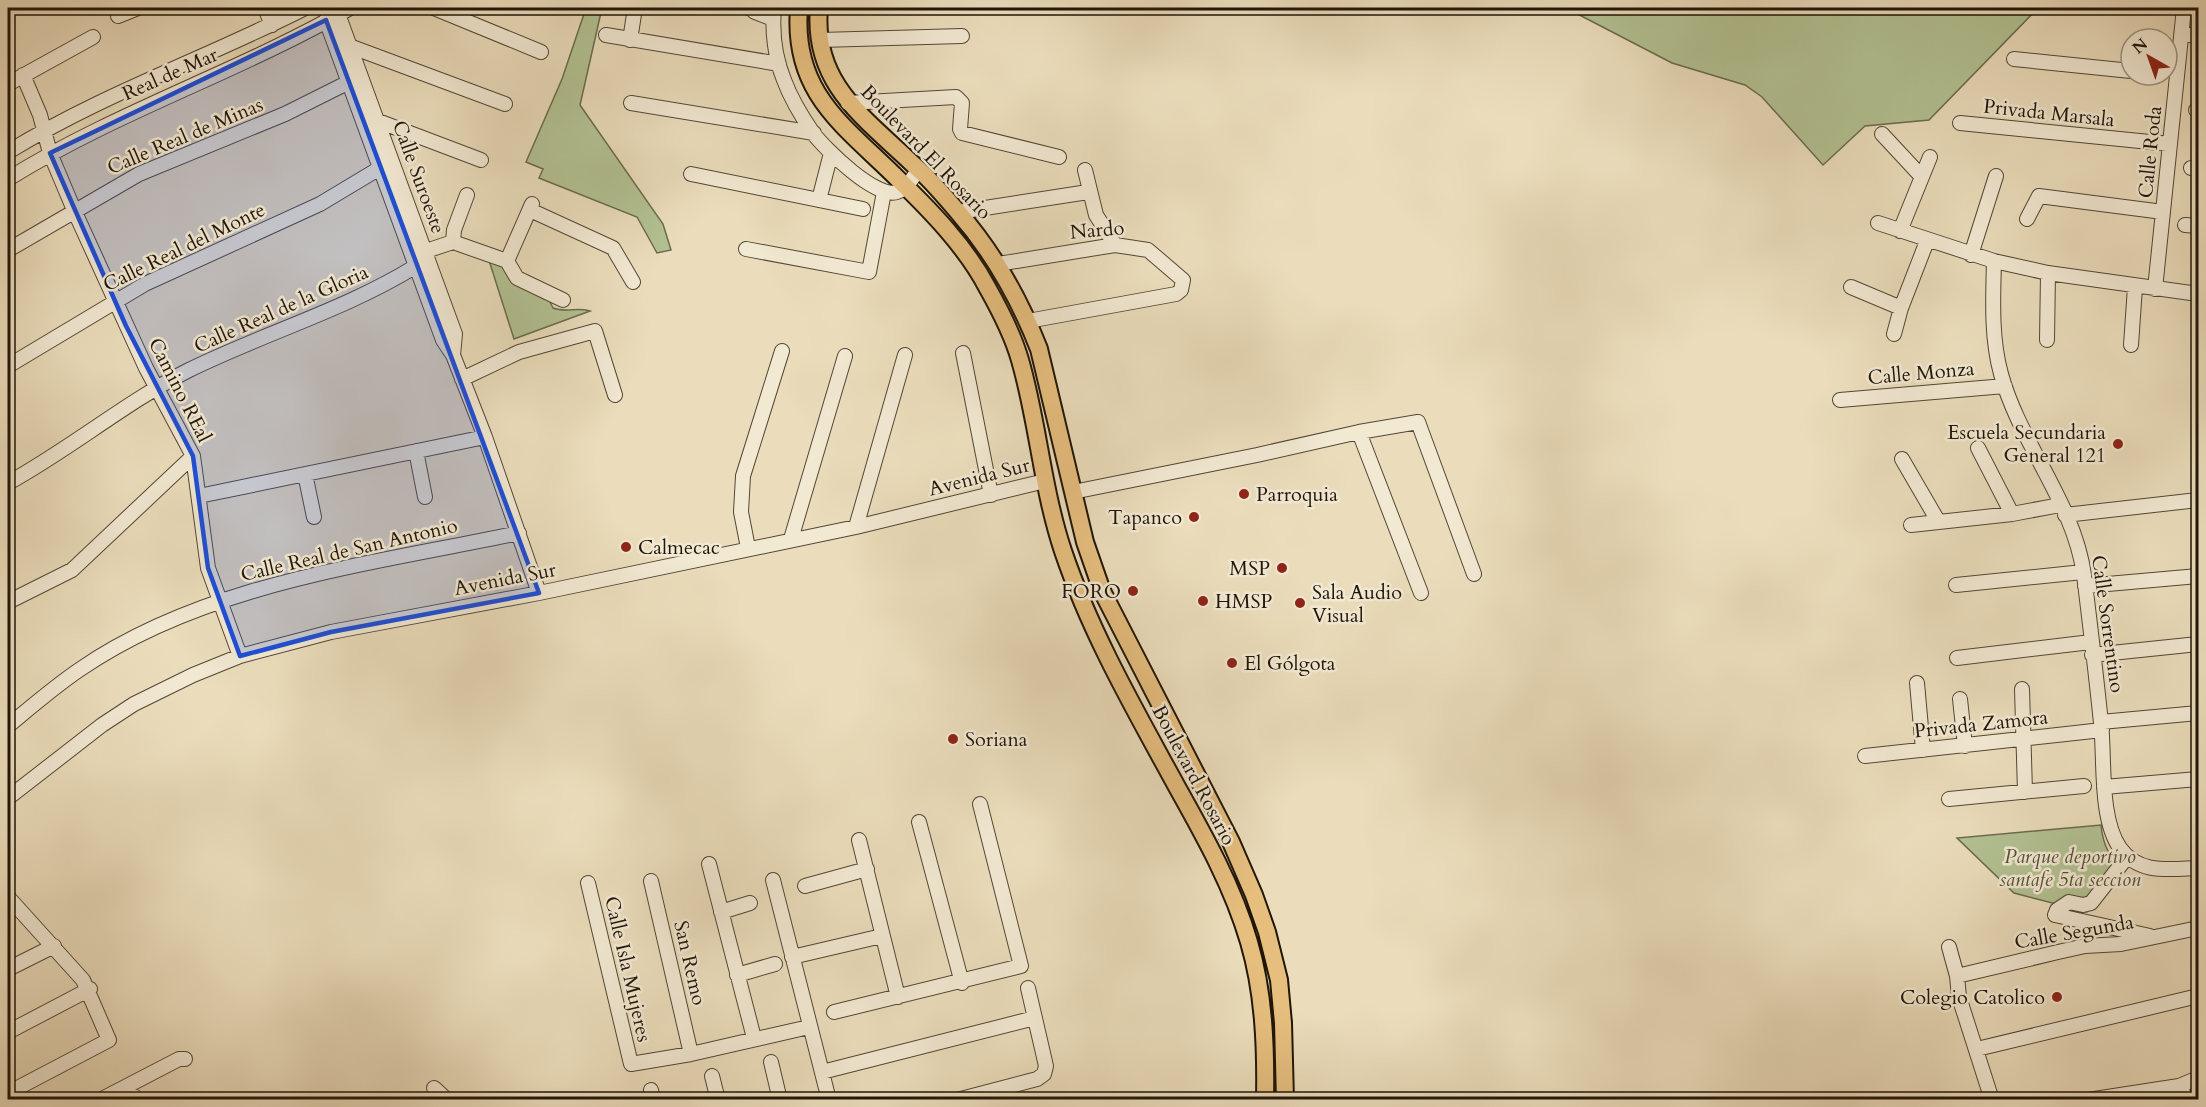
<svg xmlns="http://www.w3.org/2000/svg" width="2206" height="1107" viewBox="0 0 2206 1107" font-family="Cardo,serif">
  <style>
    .green { fill: #b3c293; stroke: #696c4e; stroke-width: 1.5 }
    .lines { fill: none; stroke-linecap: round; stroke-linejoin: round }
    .minor-casing { stroke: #524735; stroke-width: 16 }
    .major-casing { stroke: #1f1508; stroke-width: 20 }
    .minor { stroke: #f2e9d3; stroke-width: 14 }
    .major { stroke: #e6be7e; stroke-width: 16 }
    .marked { fill: #1d4ed8; fill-opacity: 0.2; stroke: #1d4ed8; stroke-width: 4.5; stroke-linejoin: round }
    .poi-dot { fill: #8f2418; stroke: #f2e9d3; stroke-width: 2 }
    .labels { text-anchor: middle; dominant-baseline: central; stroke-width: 5; stroke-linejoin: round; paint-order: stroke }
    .street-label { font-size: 20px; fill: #1f1508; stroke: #f2e9d3 }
    .poi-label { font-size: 20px; fill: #1f1508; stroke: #f2e9d3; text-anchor: start }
    .park-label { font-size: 20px; font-style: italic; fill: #535239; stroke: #f2e9d3 }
  </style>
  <rect width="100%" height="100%" fill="#ebddbc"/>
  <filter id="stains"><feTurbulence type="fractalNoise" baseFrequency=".00333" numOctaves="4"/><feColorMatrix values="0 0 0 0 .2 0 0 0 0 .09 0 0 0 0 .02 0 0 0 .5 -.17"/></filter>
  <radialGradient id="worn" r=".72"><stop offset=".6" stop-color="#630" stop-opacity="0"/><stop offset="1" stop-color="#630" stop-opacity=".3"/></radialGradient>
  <path class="green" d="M586 8H602L580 105 663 224 671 250 657 253 637 217 539 178 543 169 526 162 562 79Z
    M1566 8H2038L1929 120 1865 126 1823 165 1762 97 1745 85 1672 63Z
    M487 254 549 300 553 308C566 313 577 307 590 311L514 339Z
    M2101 825C2103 847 2110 856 2123 872L2087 912 2014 893 1957 838Z"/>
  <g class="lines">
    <defs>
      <path id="minor" d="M265 8 272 25
        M434 8 541 52
        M750 8 755 12 773 19
        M774 8C772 31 775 58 784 80 791 99 802 117 813 133 825 149 876 199 897 192 908 188 912 178 919 169
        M338 14 455 334 453 355
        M118 16 138 8
        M326 20 443 340 453 355 485 437 539 593
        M2182 34 2198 36
        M606 35 779 64
        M630 40 635 8
        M820 40 962 36
        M352 47 505 104
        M2014 59 2131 71
        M23 75 40 115 50 153 74 210 146 368 193 456 208 568 240 656
        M8 84 93 37
        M631 103 814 133
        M848 103 956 97 962 103 960 129 962 133 1059 157
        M2196 110H2198
        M378 121 481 160
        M1960 123 2170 144
        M1882 134 1921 176
        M8 152C102 94 207 58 305 8
        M2191 168 2198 169
        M1085 170 1096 215 1115 245
        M691 174 863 209
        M8 179C117 111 239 72 350 8
        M819 200 831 153
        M530 210 613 248 633 282
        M959 212 1088 192
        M2027 219 2039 196 2163 212
        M1878 223 1994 261 2048 273 2198 294
        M2185 225 2198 226
        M1900 231 1930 157
        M453 242 507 261 517 278 563 300
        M453 242 454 230 467 195
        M746 249 869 272 884 192
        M8 250 139 174 285 114 349 82
        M426 251 453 242
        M1971 255 1996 176
        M507 261 532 204
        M1994 261C1993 299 1991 338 2001 374 2020 444 2074 502 2084 575 2090 624 2096 674 2101 723 2105 759 2099 818 2120 848 2139 875 2170 869 2198 868
        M998 264 1115 245 1148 250 1183 280 1181 290 1176 294 1028 321
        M1851 287 1901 308
        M2155 289 2184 8
        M1894 334 1901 308 1927 241
        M2047 340 2048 273
        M2131 345 2135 287
        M963 353 991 495
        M8 366 145 284 320 204 380 168
        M462 379 519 352 595 331 615 395
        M1840 400 2005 386
        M1359 432 1421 593
        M1978 448 2012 514
        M416 451 425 497
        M1902 459 1938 521
        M305 474 314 517
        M8 483C70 449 126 402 189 370 264 333 345 310 416 266
        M1073 492 1257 455 1359 432 1418 422 1474 574
        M199 496 485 437
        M2065 515 2198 500
        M1911 525 2012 514 2060 505
        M856 527 905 355
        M791 539 845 356
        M748 548 741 512 743 476 782 351
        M1956 585 2083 572
        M2085 586 2198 576
        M8 602 72 570 193 456
        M2092 655 2198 644
        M1957 658 2091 642
        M1917 683 1923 750
        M2022 689 2025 792
        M1960 699 1965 746
        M2101 722 2198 713
        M8 726C31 707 54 687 79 670 205 583 372 564 519 533
        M1865 756 2102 730
        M2104 787 2198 779
        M8 798 102 725 134 704 193 675 240 656 331 632 539 593 856 527 1045 481
        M1949 799 2084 786
        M919 822 962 983
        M859 840 898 997
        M2127 857 2091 903 2083 905 2069 902 2057 910 2055 915 2150 936
        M709 864 754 1038
        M773 880 829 1100
        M651 881 691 1054
        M588 883 631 1064 691 1054 809 1027
        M805 886 867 869
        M8 897 83 980 109 1040 8 1093
        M721 912 750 903
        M1949 947 1957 976 1959 997 1992 1100
        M792 957 882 936
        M8 969 54 946
        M737 975 775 964
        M1957 976 2058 952 2085 946 2121 944 2198 928
        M834 1012 1021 966 980 804
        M8 1032 90 989
        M1977 1049 2198 996
        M771 1062 780 1100
        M822 1072 1035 1018
        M712 1076 718 1100
        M2179 1086 2187 1100
        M434 1088 447 1100
        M651 1090 653 1100
        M100 1100 179 1059H185
        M128 1100 135 1097 137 1100
        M957 1100 1037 1079 1044 1074 1046 1066 1028 988
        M2088 1100 2179 1086 2198 1078"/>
      <path id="major" d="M799 8C792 94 845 126 898 179 931 211 966 247 987 287 1000 310 1013 335 1020 360 1038 422 1042 488 1063 551 1091 634 1135 710 1177 787 1205 837 1233 887 1249 942 1264 993 1266 1047 1265 1100
        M819 8C812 86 868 120 917 168 932 181 945 197 958 212 994 253 1019 298 1039 349L1085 542 1102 591 1231 842 1254 895 1267 932 1279 980 1283 1023 1285 1100"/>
    </defs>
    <use href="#minor" class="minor-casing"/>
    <use href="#major" class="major-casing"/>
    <use href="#minor" class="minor"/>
    <use href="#major" class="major"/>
  </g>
  <path class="marked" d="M326 20 539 593 331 632 240 656 208 568 193 456 126 326 50 153Z"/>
  <g class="poi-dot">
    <circle cx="2118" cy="444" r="6"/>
    <circle cx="1244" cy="494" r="6"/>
    <circle cx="1194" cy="517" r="6"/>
    <circle cx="626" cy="547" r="6"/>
    <circle cx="1282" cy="568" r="6"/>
    <circle cx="1133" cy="591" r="6"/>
    <circle cx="1203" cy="601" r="6"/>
    <circle cx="1300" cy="603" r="6"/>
    <circle cx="1232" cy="663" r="6"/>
    <circle cx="953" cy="739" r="6"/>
    <circle cx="2057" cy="997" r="6"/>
  </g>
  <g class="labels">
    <g class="street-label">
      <text transform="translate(170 74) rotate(-24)">Real de Mar</text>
      <text transform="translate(2049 113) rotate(6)">Privada Marsala</text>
      <text transform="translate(185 136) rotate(-23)">Calle Real de Minas</text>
      <text transform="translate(926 152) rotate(46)">Boulevard El Rosario</text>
      <text transform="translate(2150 152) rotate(-84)">Calle Roda</text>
      <text transform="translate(419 177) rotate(70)">Calle Suroeste</text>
      <text transform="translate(1097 230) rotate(-5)">Nardo</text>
      <text transform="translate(184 247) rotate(-26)">Calle Real del Monte</text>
      <text transform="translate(281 309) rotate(-24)">Calle Real de la Gloria</text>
      <text transform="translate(1921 373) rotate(-5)">Calle Monza</text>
      <text transform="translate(180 390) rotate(63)">Camino REal</text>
      <text transform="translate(979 477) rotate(-14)">Avenida Sur</text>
      <text transform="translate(349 550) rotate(-13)">Calle Real de San Antonio</text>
      <text transform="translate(505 579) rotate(-11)">Avenida Sur</text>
      <text transform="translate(2108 624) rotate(82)">Calle Sorrentino</text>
      <text transform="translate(1981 724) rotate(-6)">Privada Zamora</text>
      <text transform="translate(1194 775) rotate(62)">Boulevard Rosario</text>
      <text transform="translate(2074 932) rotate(-10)">Calle Segunda</text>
      <text transform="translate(690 963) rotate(77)">San Remo</text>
      <text transform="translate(628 969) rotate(77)">Calle Isla Mujeres</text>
    </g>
    <g class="poi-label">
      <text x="2106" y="432" text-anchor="end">Escuela Secundaria<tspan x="2106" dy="23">General 121</tspan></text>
      <text x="1256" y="494">Parroquia</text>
      <text x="1182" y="517" text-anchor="end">Tapanco</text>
      <text x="638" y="547">Calmecac</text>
      <text x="1270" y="568" text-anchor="end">MSP</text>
      <text x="1121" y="591" text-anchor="end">FORO</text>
      <text x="1312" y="592">Sala Audio<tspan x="1312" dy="23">Visual</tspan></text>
      <text x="1215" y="601">HMSP</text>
      <text x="1244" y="663">El Gólgota</text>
      <text x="965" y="739">Soriana</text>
      <text x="2045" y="997" text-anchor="end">Colegio Catolico</text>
    </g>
    <g class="park-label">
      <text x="2070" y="856">Parque deportivo<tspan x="2070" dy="23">santafe 5ta seccion</tspan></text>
    </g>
  </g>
  <rect width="2206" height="1107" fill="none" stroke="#ebddbc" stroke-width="30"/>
  <rect x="9" y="9" width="2188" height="1089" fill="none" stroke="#1f1508" stroke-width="3"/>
  <rect x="15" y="15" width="2176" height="1077" fill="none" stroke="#1f1508" stroke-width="1.5"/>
  <g transform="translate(2149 57) rotate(320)"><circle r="28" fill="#f2e9d3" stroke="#9e9482" stroke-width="1.5"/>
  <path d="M0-4.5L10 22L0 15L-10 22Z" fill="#8f2418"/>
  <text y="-9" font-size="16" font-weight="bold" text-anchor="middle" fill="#1f1508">N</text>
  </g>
  <rect width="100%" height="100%" filter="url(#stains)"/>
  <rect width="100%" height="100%" fill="url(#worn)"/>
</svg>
